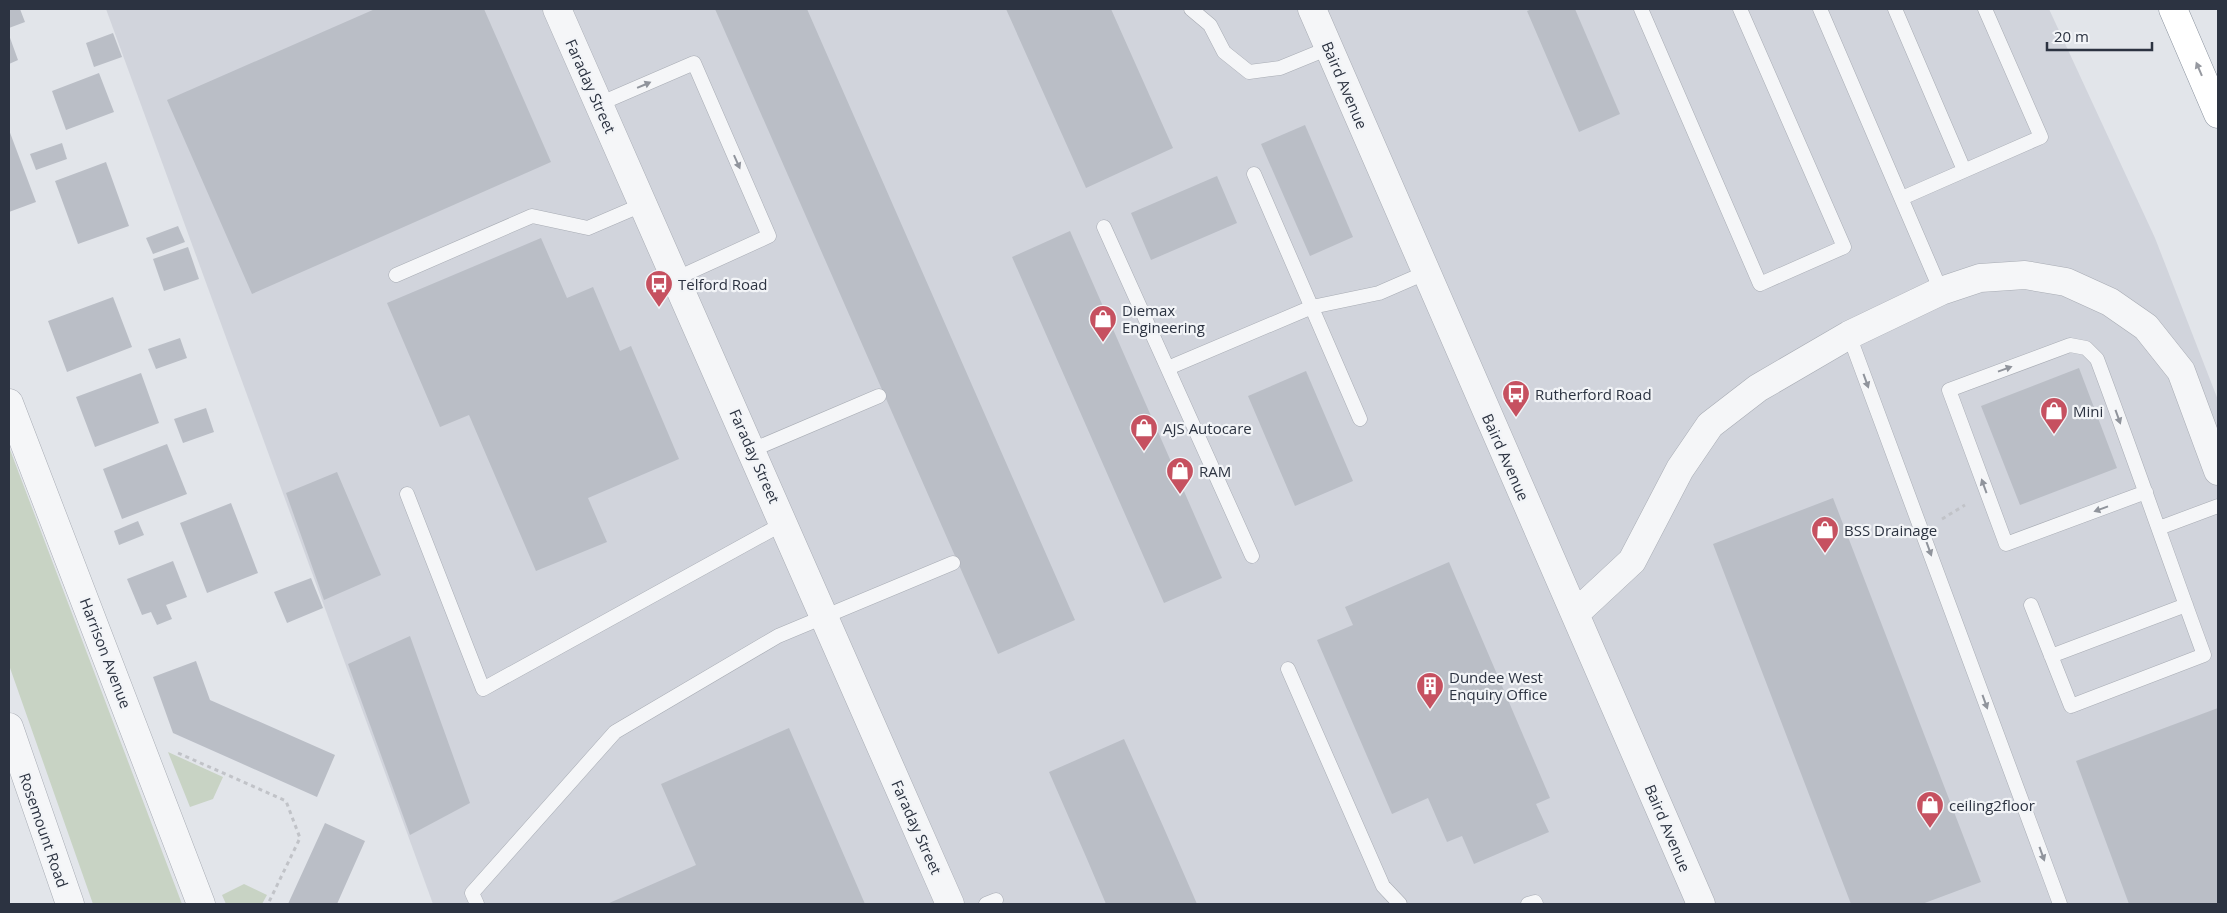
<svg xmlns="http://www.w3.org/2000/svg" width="2227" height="913" viewBox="0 0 2227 913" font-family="'Open Sans',sans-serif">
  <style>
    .built { fill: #d1d4dc }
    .green { fill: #c8d3c4 }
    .building { fill: #babec6 }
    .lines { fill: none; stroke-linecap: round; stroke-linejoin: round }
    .service-casing { stroke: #a8acb4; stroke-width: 15 }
    .minor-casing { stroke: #a8acb4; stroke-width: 29 }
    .tertiary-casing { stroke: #a8acb4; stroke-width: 29 }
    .trunk-casing { stroke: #8b939f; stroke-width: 29 }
    .path { stroke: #c1c3c8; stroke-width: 3; stroke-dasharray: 4 4; stroke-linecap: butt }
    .service { stroke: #f5f6f8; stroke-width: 14 }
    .minor { stroke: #f5f6f8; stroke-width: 28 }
    .tertiary { stroke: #f5f6f8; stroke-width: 28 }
    .trunk { stroke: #fff; stroke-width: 28 }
    .oneway { fill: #9699a0 }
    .oneway2 { fill: #90949c }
    .labels { text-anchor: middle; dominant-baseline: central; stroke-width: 4.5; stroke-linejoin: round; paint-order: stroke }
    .street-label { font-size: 15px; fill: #2c3341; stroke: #f2f4f7 }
    .poi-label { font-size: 15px; fill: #2c3341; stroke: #f2f4f7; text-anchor: start }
  </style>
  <rect width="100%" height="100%" fill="#e2e5ea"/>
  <path class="built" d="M106 9H2049L2155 238 2218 400V904H433Z"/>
  <path class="green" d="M9 447 182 904H93L9 665Z
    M168 752 223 777 213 799 190 807Z
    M244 884 267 895 262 904H226L222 895Z"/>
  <path class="building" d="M20 9 25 22 9 28V10Z
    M375 9H484L551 162 252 294 167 100Z
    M715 9H807L1075 620 998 654Z
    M1006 9H1111L1173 148 1086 188Z
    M1532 9H1575L1620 114 1579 132 1527 11Z
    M113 33 122 57 94 67 86 43Z
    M9 35 18 60 9 64Z
    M99 73 114 112 66 130 52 91Z
    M1305 125 1353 237 1310 256 1261 144Z
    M9 130 36 202 9 212Z
    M62 143 67 159 36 170 30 154Z
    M106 162 129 226 78 244 55 181Z
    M1217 176 1237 223 1151 260 1131 213Z
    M178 226 185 242 153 254 146 238Z
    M1070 231 1222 578 1164 603 1012 257Z
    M541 238 567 298 593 287 620 351 631 346 679 459 588 498 607 542 536 571 469 415 440 427 387 303Z
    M188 247 199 279 164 291 153 259Z
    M113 297 132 347 67 372 48 321Z
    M180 338 187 358 156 369 148 349Z
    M2079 368 2117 468 2020 505 1981 406Z
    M1306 371 1353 481 1295 506 1248 396Z
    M141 373 159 423 95 447 76 397Z
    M206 408 214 432 183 443 174 419Z
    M167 444 187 494 122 519 103 469Z
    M337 472 381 575 324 600 286 493Z
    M1833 498 1981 882 1922 904H1851L1713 544Z
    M231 503 258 573 207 593 180 523Z
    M138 521 144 535 119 545 114 531Z
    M173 561 187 597 166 605 172 619 157 625 151 612 142 615 127 579Z
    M1449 562 1550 798 1536 804 1549 832 1474 864 1462 836 1447 842 1428 798 1392 814 1317 640 1353 625 1345 607Z
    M311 578 323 608 287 623 274 592Z
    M410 636 470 803 410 835 348 664Z
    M196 661 210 700 335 755 317 797 173 733 153 677Z
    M2218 708V904H2129L2076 761Z
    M789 728 865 904H607L696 865 661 784Z
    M1124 739 1163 826 1197 904H1106L1087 859 1049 772Z
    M325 823 365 841 337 904H288Z"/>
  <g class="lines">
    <defs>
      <path id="service" d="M1191 9 1210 25 1224 52 1249 72 1280 68 1329 48
        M1641 9 1760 284 1844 247 1740 9
        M1820 9 1941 291
        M1895 9 1964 170
        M599 104 694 63 769 236 677 278
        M1254 174 1360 419
        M1902 198 2041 137 1985 9
        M1104 227 1252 556
        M396 275 532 216 588 228 644 204
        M1849 335 2060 904
        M1168 368 1312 307 1379 293 1425 273
        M752 450 879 396
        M407 494 483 689 784 523
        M2159 528 2218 506
        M2031 605 2071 706 2204 655C2168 557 2134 458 2097 359L2086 348 2070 345 1949 390 2006 544 2146 492
        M2051 656 2186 605
        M1288 669 1383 886 1400 904
        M477 904 472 893 615 732 778 636 953 563
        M986 904 996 900
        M1528 904 1535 902 1536 904"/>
      <path id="minor" d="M1312 9 1701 904
        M9 403 201 904
        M1575 614 1632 561 1680 469 1710 425 1758 388 1849 335 1941 291 1980 278 2025 275 2066 282 2110 302 2146 327 2181 371 2218 471"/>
      <path id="tertiary" d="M557 9 950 904
        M9 727 70 904"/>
      <path id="trunk" d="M2173 9 2218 114"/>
    </defs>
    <use href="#service" class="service-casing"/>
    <use href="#minor" class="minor-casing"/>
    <use href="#tertiary" class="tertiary-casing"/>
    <use href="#trunk" class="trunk-casing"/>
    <path class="path" d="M1942 519 1965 505
      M178 753 286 801 300 838 268 904"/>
    <use href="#service" class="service"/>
    <use href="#minor" class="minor"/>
    <use href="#tertiary" class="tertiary"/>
    <use href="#trunk" class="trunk"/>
  </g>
  <defs><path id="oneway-solid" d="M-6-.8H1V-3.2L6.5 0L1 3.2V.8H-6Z" transform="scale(1.25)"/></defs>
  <use class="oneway" href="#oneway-solid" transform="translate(2199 69) rotate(-113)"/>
  <g class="oneway2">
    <use href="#oneway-solid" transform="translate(644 85) rotate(-23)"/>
    <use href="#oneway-solid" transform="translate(737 162) rotate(66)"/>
    <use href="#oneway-solid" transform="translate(2005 369) rotate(-20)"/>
    <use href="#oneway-solid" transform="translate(1866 381) rotate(70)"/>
    <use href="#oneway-solid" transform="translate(2118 417) rotate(70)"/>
    <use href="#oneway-solid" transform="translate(1984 486) rotate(-110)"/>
    <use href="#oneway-solid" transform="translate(2101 509) rotate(160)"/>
    <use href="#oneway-solid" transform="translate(1929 549) rotate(70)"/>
    <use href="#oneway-solid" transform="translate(1985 702) rotate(70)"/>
    <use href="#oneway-solid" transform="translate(2042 854) rotate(70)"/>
  </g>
  <defs>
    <symbol id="bus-pin" viewBox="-11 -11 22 30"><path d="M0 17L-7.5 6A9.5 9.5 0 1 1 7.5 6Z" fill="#c65160" stroke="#f2f4f7"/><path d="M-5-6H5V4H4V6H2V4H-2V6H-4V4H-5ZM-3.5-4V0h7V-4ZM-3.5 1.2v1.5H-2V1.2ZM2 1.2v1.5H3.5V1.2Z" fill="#fff"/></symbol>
    <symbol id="shop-pin" viewBox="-11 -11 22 30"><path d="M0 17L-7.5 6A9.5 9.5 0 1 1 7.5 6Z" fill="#c65160" stroke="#f2f4f7"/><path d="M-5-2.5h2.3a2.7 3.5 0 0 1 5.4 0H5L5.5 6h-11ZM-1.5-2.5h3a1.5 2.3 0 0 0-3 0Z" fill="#fff"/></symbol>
    <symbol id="building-pin" viewBox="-11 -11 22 30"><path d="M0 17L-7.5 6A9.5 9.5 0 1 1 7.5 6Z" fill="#c65160" stroke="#f2f4f7"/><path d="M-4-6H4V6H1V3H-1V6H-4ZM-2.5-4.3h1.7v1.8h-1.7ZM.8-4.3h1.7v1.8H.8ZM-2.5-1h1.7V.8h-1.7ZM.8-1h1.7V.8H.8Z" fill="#fff"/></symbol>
  </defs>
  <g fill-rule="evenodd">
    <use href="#bus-pin" x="643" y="268" width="32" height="43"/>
    <use href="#shop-pin" x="1087" y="303" width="32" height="43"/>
    <use href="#bus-pin" x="1500" y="378" width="32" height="43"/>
    <use href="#shop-pin" x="2038" y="395" width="32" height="43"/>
    <use href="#shop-pin" x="1128" y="412" width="32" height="43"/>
    <use href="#shop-pin" x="1164" y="455" width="32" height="43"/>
    <use href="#shop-pin" x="1809" y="514" width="32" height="43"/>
    <use href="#building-pin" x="1414" y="670" width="32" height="43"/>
    <use href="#shop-pin" x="1914" y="789" width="32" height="43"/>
  </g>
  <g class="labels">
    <g class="street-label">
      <text transform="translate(1345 85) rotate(67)">Baird Avenue</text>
      <text transform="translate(591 86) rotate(66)">Faraday Street</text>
      <text transform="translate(755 456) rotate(66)">Faraday Street</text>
      <text transform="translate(1506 457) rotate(66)">Baird Avenue</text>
      <text transform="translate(106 653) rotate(69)">Harrison Avenue</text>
      <text transform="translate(917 827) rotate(66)">Faraday Street</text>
      <text transform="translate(1668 828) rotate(67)">Baird Avenue</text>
      <text transform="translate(44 830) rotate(71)">Rosemount Road</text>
    </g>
    <g class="poi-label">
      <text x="678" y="284">Telford Road</text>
      <text x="1122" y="310">Diemax<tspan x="1122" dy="17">Engineering</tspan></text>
      <text x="1535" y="394">Rutherford Road</text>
      <text x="2073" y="411">Mini</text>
      <text x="1163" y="428">AJS Autocare</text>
      <text x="1199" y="471">RAM</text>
      <text x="1844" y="530">BSS Drainage</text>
      <text x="1449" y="677">Dundee West<tspan x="1449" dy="17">Enquiry Office</tspan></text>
      <text x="1949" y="805">ceiling2floor</text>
    </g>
  </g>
  <rect width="2227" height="913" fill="none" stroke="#2c3341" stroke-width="20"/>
  <path d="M2047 42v8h105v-8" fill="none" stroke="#2c3341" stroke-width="2.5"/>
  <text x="2054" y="42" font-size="15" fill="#2c3341" stroke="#f2f4f7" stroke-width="4" paint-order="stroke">20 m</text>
</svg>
